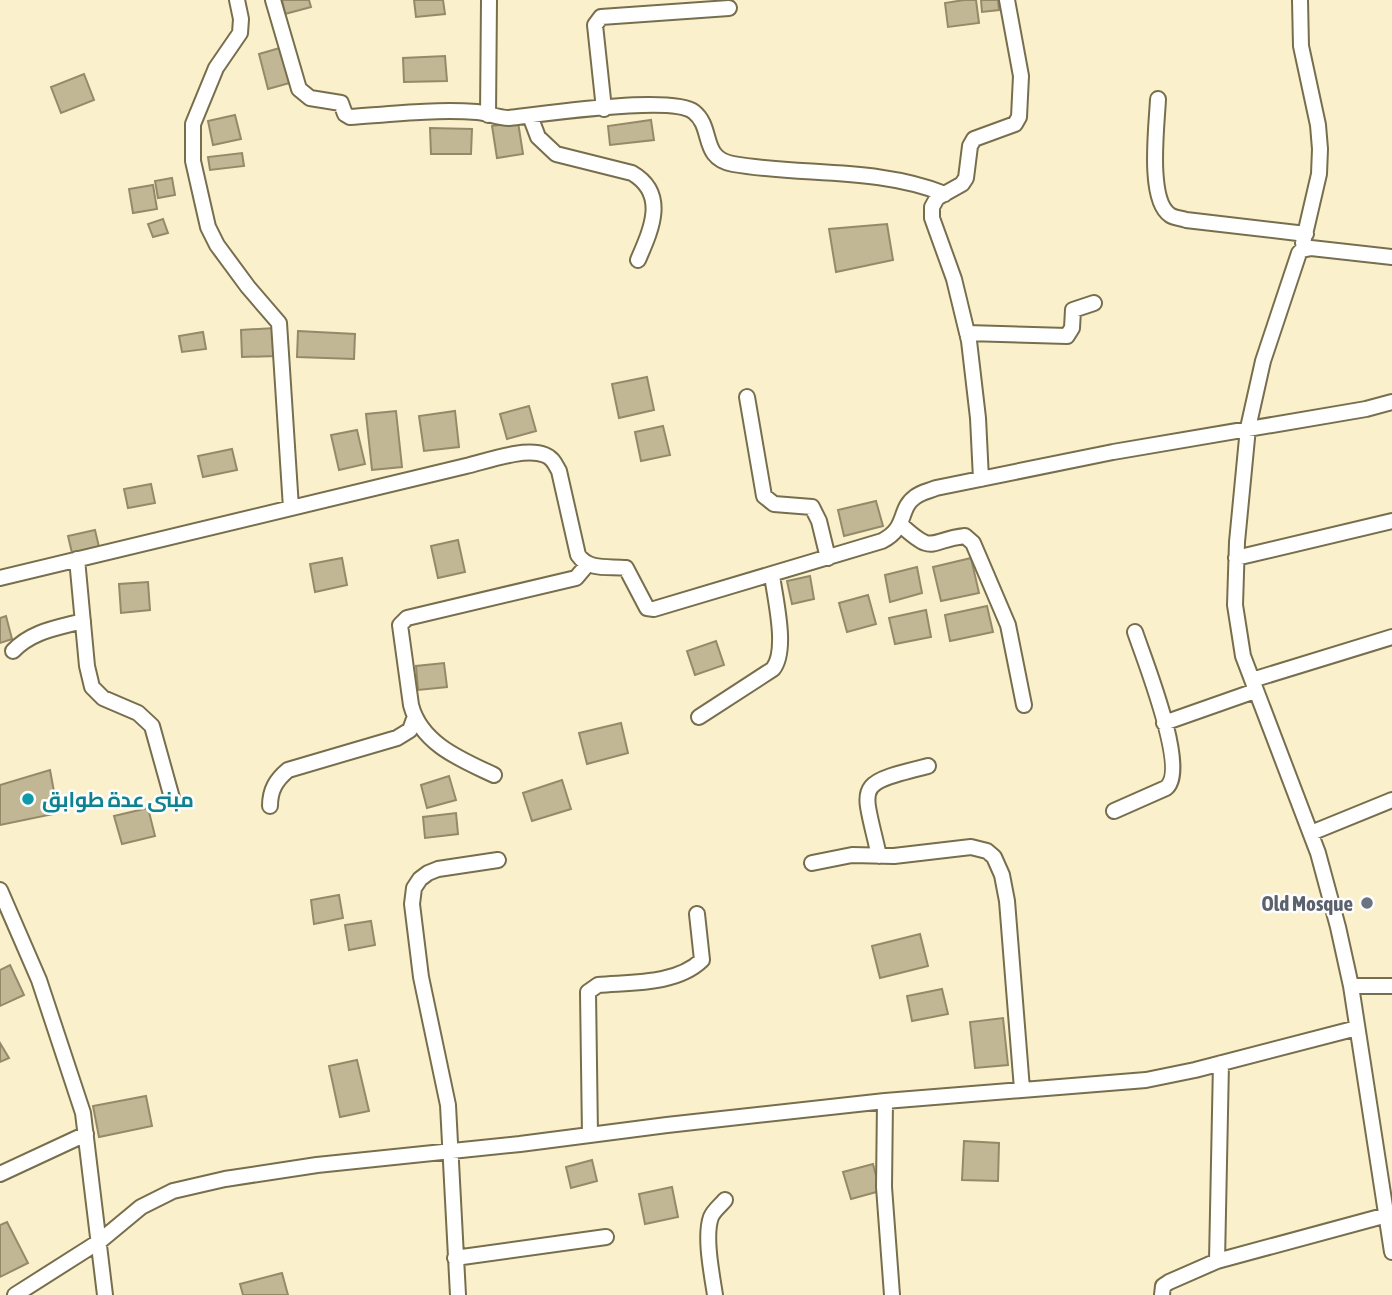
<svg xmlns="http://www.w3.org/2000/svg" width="1392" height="1295" viewBox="0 0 1392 1295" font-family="'Asap Condensed',Cairo,sans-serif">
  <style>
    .building { fill: #c1b794; stroke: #948a69; stroke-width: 2 }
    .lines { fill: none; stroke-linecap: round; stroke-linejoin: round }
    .minor-casing { stroke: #776e4d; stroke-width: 18 }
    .minor { stroke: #fff; stroke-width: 14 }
    .culture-dot { fill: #0f9aa8; stroke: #fdfdfd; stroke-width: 2.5 }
    .worship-dot { fill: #6b7280; stroke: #fdfdfd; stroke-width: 2.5 }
    .labels { text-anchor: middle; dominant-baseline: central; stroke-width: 5; stroke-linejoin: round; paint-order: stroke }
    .culture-label { font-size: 21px; font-weight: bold; fill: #0d838f; stroke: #fdfdfd; text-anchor: start }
    .worship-label { font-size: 21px; font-weight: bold; fill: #5b616d; stroke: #fdfdfd; text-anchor: end }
  </style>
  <rect width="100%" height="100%" fill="#faf0cb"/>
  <path class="building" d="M282 0H309L311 7 285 14Z
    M414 0H443L445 14 416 17Z
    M964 0H976L979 23 948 27 945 3Z
    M981 0H998L999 10 982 12Z
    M283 47 293 82 268 89 259 54Z
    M445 56 447 81 404 82 403 58Z
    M84 74 94 100 61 113 51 87Z
    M235 115 241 139 213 145 208 121Z
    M651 120 654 140 610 145 608 126Z
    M518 122 523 154 497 158 492 126Z
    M430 128 472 129 471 154H431Z
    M242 153 244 166 210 170 208 157Z
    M172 178 175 195 158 198 155 181Z
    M153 185 157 209 133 213 129 189Z
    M163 219 168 233 153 237 148 224Z
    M887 224 893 260 836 272 829 229Z
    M275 328 276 356 242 357 241 330Z
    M298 331 355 334 354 359 297 357Z
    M203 332 206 349 182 352 179 336Z
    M647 377 654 410 619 418 612 384Z
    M529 406 536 431 507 439 500 414Z
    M396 411 402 467 372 470 366 414Z
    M455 411 459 447 424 451 419 416Z
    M663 426 670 455 641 461 635 432Z
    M357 430 365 464 339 470 331 435Z
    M232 449 237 470 203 477 198 456Z
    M151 484 155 503 128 508 124 489Z
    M876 501 883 526 844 536 838 510Z
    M95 530 99 547 72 553 68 536Z
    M458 540 465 572 438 578 431 546Z
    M342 558 347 585 315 592 310 564Z
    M971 558 979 593 941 601 933 567Z
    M917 567 922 593 890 602 885 575Z
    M810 576 814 599 792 604 787 581Z
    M148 582 150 610 121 613 119 584Z
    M868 595 876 624 847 632 839 603Z
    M987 606 993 632 950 641 945 615Z
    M926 610 931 637 895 644 889 618Z
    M6 616 12 639 0 643V618Z
    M716 641 724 665 695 675 687 651Z
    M444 663 447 687 418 690 416 666Z
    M621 723 628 753 587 764 579 733Z
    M50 770 58 813 0 825V785Z
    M449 776 456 800 427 808 421 785Z
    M562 780 571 809 532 821 523 793Z
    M148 808 155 836 122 844 114 816Z
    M456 813 458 834 425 838 423 817Z
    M339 895 343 918 314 924 311 900Z
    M371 921 375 945 349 950 345 925Z
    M920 934 928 966 880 978 872 946Z
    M10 965 24 995 0 1006V970Z
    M942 989 948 1014 912 1021 907 996Z
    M1003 1018 1008 1065 975 1068 970 1022Z
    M0 1043 9 1058 0 1062Z
    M357 1060 369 1111 340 1117 329 1066Z
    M146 1096 152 1126 99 1137 93 1106Z
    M964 1141 999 1143 998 1181 962 1180Z
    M592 1160 597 1181 571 1188 566 1167Z
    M873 1164 880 1191 851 1199 843 1172Z
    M672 1187 678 1217 645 1224 639 1194Z
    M7 1222 28 1263 0 1277V1225Z
    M282 1273 288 1295H243L240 1284Z"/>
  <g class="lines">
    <defs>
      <path id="minor" d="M237 0 241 19 240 33 216 68 193 124V161L208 227 217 245 248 287 279 323 291 508
        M273 0 299 89 310 98 341 103 345 114 350 117C391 114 435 109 477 112 488 113 497 118 509 118 541 114 673 95 694 112 714 128 700 158 733 164 803 176 878 167 945 194
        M1300 0 1301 46 1318 125 1320 149 1319 174 1303 243
        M1158 99C1157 124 1147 200 1170 215 1174 218 1181 218 1186 220L1306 234
        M604 109 595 25 601 17 729 8
        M488 115 489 0
        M530 116 538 137 556 154 632 173C668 194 651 230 638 260
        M1392 257 1311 248 1302 250 1299 253 1263 361 1248 428 1237 542 1235 605 1243 656 1318 853 1338 927 1351 986 1392 1252
        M967 333 1067 336 1072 328 1073 310 1094 303
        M747 397 764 496 774 504 812 507 819 521 828 558
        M981 479 978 418 969 341 954 279 932 218V207L937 198 962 184 966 178 970 146 974 139 1015 124 1019 117 1021 76 1007 0
        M901 525C935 556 928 540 965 536L973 543 1008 625 1024 705
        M1236 558 1392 521
        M77 559 87 666 92 687 103 698 138 713 152 726 172 798
        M0 578 466 466C487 461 525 447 545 455 553 458 555 464 559 471L578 555C589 571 609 566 626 568L647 608 654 609 882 541C908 528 898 509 915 497 921 492 929 491 936 488L1113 452 1366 409 1392 402
        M13 651C32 631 57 628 83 621
        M1252 680 1392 637
        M699 717 773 669C788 650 775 599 772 575
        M1164 723 1255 691
        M494 775C462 760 421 744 411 705L400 625 407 618 576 578 587 565
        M270 806C270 790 276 780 288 770L397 738 410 730 415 716
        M1114 811 1166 788C1189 770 1144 659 1135 632
        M1311 833 1392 800
        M879 856C863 783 852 785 928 766
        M812 863 852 855 894 856 971 847 987 851 994 857 1002 875 1007 901 1022 1089
        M0 890 39 980 83 1113 105 1295
        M1351 986H1392
        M1221 1063 1217 1261 1387 1215
        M885 1101 884 1187 892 1295
        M590 1135 588 992 598 985C631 982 676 985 702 960L697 914
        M0 1174 86 1134
        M455 1258 606 1237
        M15 1295 100 1241 141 1207 173 1191 225 1179 317 1165 520 1144 667 1125 885 1101 1146 1080 1195 1070 1357 1028
        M458 1295 448 1105 421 977 412 904 414 888 420 879 428 873 438 869 498 860
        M715 1295C712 1275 704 1236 711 1217 714 1210 720 1206 725 1200
        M1162 1295 1163 1286 1169 1282 1217 1261"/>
    </defs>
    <use href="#minor" class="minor-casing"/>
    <use href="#minor" class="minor"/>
  </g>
  <circle class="culture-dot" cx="28" cy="799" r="7"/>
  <circle class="worship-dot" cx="1367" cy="903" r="7"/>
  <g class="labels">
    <g class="culture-label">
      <text x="42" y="799">مبنى عدة طوابق</text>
    </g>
    <g class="worship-label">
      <text x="1353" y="903">Old Mosque</text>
    </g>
  </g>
</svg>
